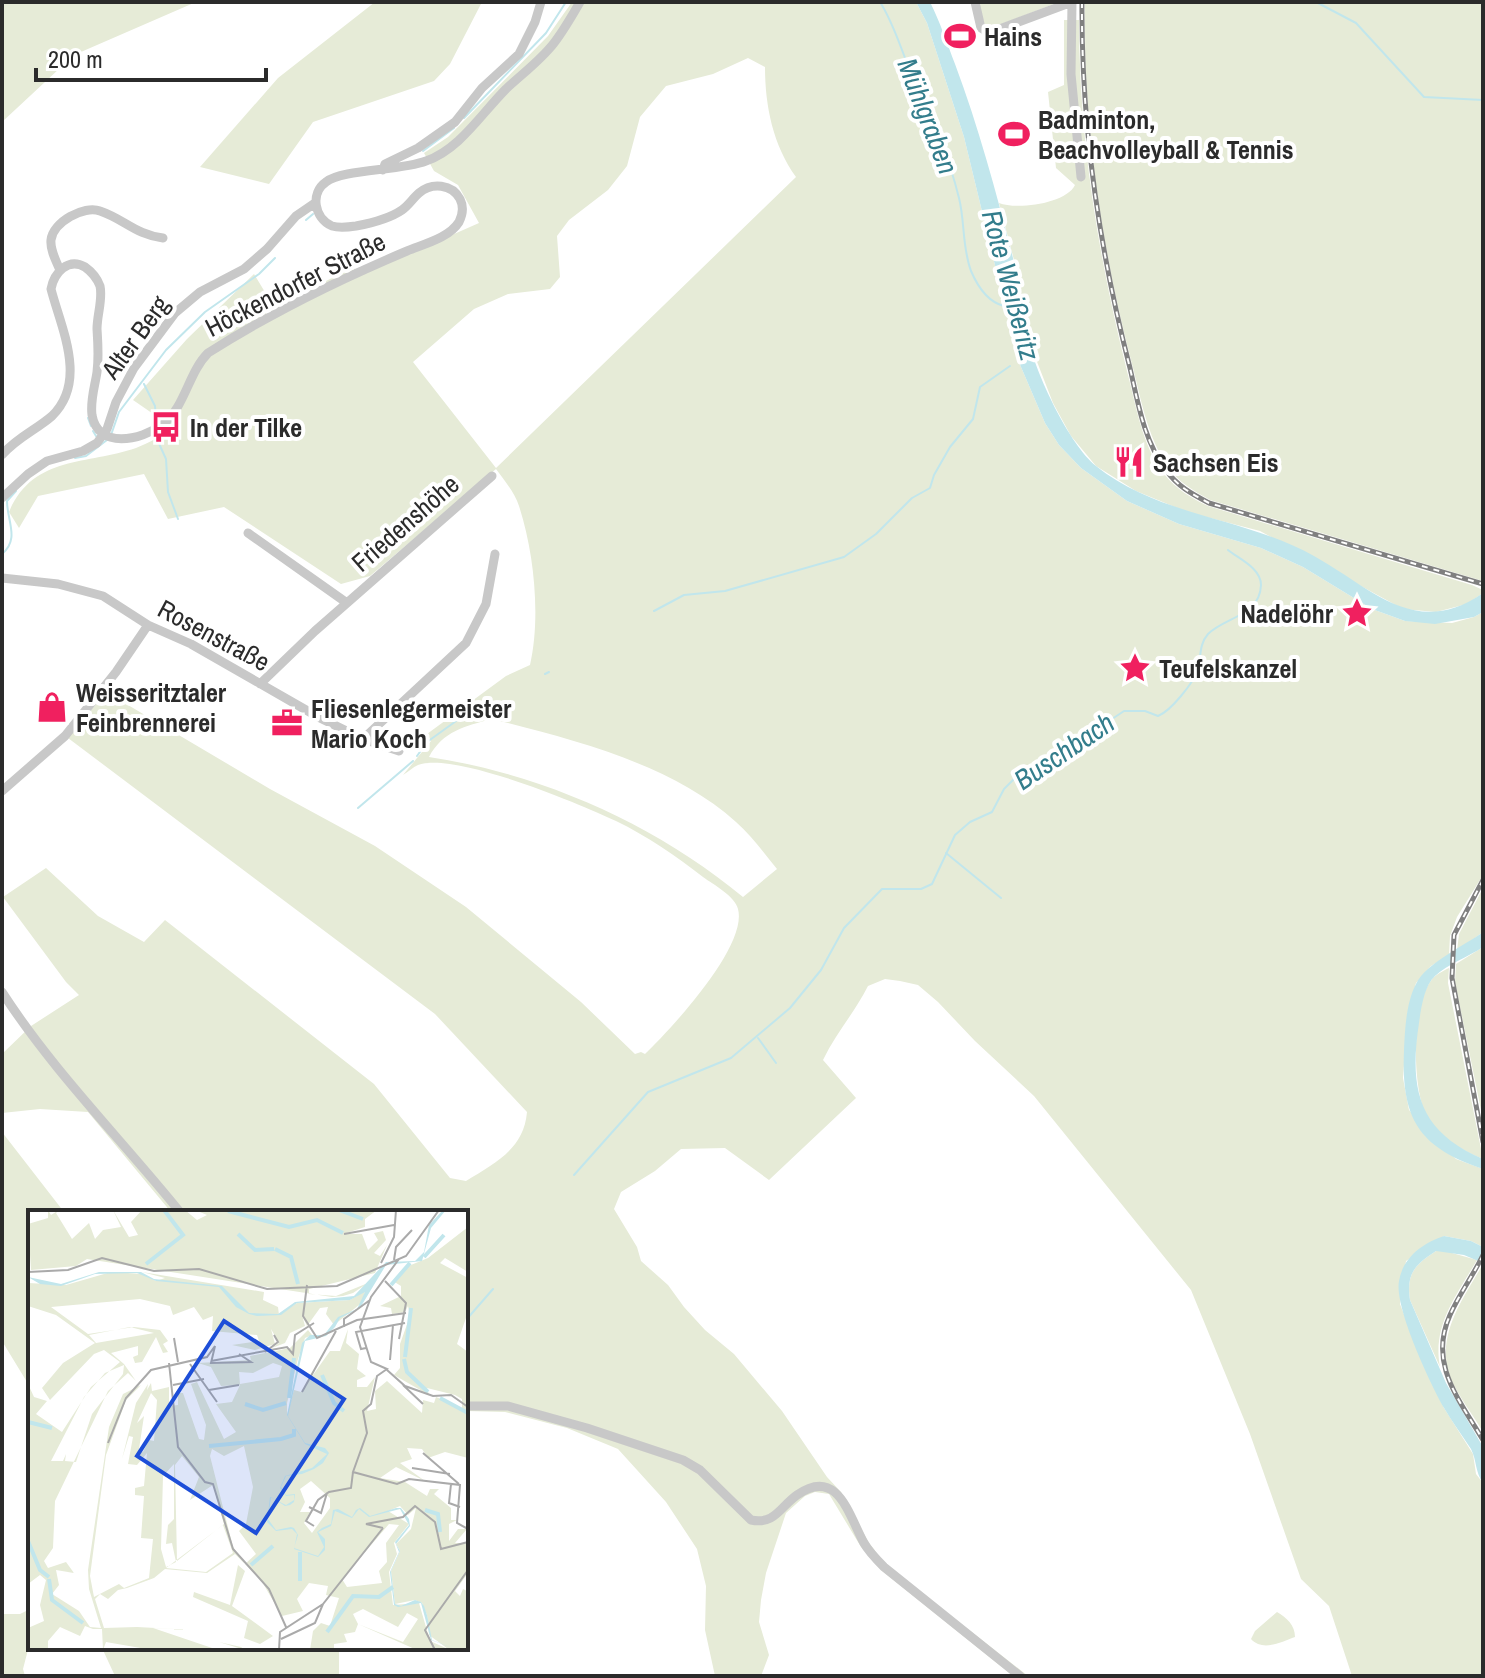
<svg xmlns="http://www.w3.org/2000/svg" width="1485" height="1678" viewBox="0 0 1485 1678" font-family="'Archivo Narrow',sans-serif">
  <style>
    .green { fill: #e6ebd7; fill-rule: evenodd }
    .water { fill: #c1e6ec }
    .lines { fill: none; stroke-linecap: round; stroke-linejoin: round }
    .stream { stroke: #c1e6ec; stroke-width: 2 }
    .street { stroke: #c8c8c8; stroke-width: 9 }
    .rail-casing { stroke: #808080; stroke-width: 5 }
    .rail { stroke: #fff; stroke-width: 2; stroke-dasharray: 6; stroke-linecap: butt }
    .labels { text-anchor: middle; dominant-baseline: central; stroke-width: 8; stroke-linejoin: round; paint-order: stroke }
    .poi-label { font-size: 26px; font-weight: bold; fill: #2b2b2b; stroke: #fff; text-anchor: start }
    .street-label { font-size: 26px; fill: #2b2b2b; stroke: #fff }
    .water-label { font-size: 28px; font-style: italic; fill: #337d8c; stroke: #fff }
    .inset-river { fill: none; stroke: #c1e6ec; stroke-width: 4 }
    .inset-road { fill: none; stroke: #aaa; stroke-width: 2 }
    .view { fill: #1d4ed8; fill-opacity: 0.15; stroke: #1d4ed8; stroke-width: 4 }
    .inset-edge { fill: none; stroke: #2b2b2b; stroke-width: 4 }
  </style>
  <rect width="100%" height="100%" fill="#fff"/>
  <path class="green" d="M2 2H196L74 55 2 122Z
    M375 2H482L450 64 434 81 313 122 269 184 200 167 278 78Z
    M572 2H916L927 23 964 137 1018 360 1045 423 1059 445 1081 468 1127 501 1179 524 1261 548 1303 567 1372 609 1405 621 1452 623 1474 617 1483 612V875L1457 917 1450 936 1449 955 1431 966 1416 983 1408 1011 1403 1078 1409 1110 1456 1159 1483 1169V1247L1471 1241 1444 1236 1406 1261 1400 1304 1424 1366 1444 1408 1473 1454 1476 1474 1483 1483V1676H1352L1329 1606 1301 1579 1250 1434 1191 1290 1034 1096 975 1041 938 1002 918 985 900 981 885 979 868 986C855 1012 836 1033 823 1060L856 1098 769 1180 725 1148 681 1149 655 1171 621 1192 614 1209 637 1247 641 1261 668 1285 684 1307 705 1330 734 1354 782 1411 827 1477 841 1492 869 1543 886 1565 1028 1676H1013L881 1570 861 1547 829 1494 815 1492 805 1496 786 1513 766 1573 761 1600 759 1622 769 1655 761 1676H715L705 1630 706 1586 697 1549 666 1502 618 1449 567 1428 505 1412 466 1411V1212H171L88 1112 40 1109 2 1113V1054L31 1026 79 995 66 982 3 897 46 868 98 916 144 942 165 920 374 1084 450 1178 466 1181C495 1163 524 1149 527 1112L435 1014 68 738 106 692 270 789 375 846 466 907 581 1002 635 1054 641 1052 645 1054C671 1029 748 946 738 909 735 896 714 885 703 877 676 856 647 836 616 821 580 804 454 751 418 765 413 767 408 772 403 775L431 741 427 734 506 676 530 665C541 617 534 552 519 506 515 493 504 480 496 469L370 576 341 584 224 507 168 519 144 474 38 496 19 528 9 512C33 455 87 465 136 448 149 443 162 435 175 429L133 400 187 339 254 274 274 307 354 267 359 276 479 223 458 185 434 171 424 153 448 137 548 36ZM748 58 765 67C765 106 773 145 796 177L496 468 413 362 474 309 508 294 550 289 560 277 557 236 569 220 608 190 627 166 640 117 666 86 713 74ZM492 719C574 740 672 764 736 822 751 835 764 853 777 869L743 897C655 824 542 774 429 757 443 731 465 726 492 719Z
    M981 2H1059L991 28 985 25 979 8Z
    M1085 2H1483V581L1210 500C1194 491 1178 482 1168 467 1147 436 1141 399 1132 364 1101 246 1083 124 1085 2Z
    M1064 20H1079C1079 139 1098 255 1127 371 1136 405 1142 446 1164 474 1176 489 1191 498 1208 506L1472 585 1483 590V593L1467 604 1436 612 1403 609 1260 531 1187 512 1136 491 1096 466 1071 436 1053 403 1029 341 1019 279 999 203C1016 210 1066 204 1075 185L1056 168 1048 92 1064 85Z
    M1483 888V932L1457 951 1459 934Z
    M1483 947V1120L1455 982 1456 964Z
    M1449 968 1448 983 1483 1159C1462 1150 1436 1137 1426 1115 1412 1086 1411 1003 1433 978 1437 974 1445 970 1449 968Z
    M2 1132 64 1212H30V1387L2 1341Z
    M1436 1251H1445L1477 1260C1457 1295 1432 1325 1440 1367L1410 1300C1406 1273 1415 1265 1436 1251Z
    M1483 1264V1432C1473 1415 1459 1397 1451 1379 1434 1337 1463 1299 1483 1264Z
    M30 1609V1642L23 1669 25 1676H2V1614H20Z
    M1277 1612C1287 1618 1295 1625 1295 1637 1281 1642 1263 1652 1251 1639L1255 1631Z
    M102 1648H339V1676H115Z"/>
  <path class="water" d="M916 2H930C940 22 947 43 955 64 979 128 997 195 1014 262 1021 287 1022 314 1028 339 1036 374 1069 444 1096 466 1160 517 1245 517 1314 556 1372 588 1415 640 1483 593V612L1474 617 1435 624 1405 621 1372 609 1303 567 1261 548 1179 524 1127 501 1081 468 1059 445 1045 423 1018 360 964 137 927 23Z
    M1483 932V947C1468 957 1448 964 1435 976 1424 986 1421 1009 1419 1023 1409 1089 1418 1131 1483 1159V1169C1418 1147 1401 1118 1404 1050 1405 1029 1406 1003 1416 984 1426 963 1464 946 1483 932Z
    M1444 1236 1471 1241 1483 1247V1263L1464 1255 1436 1251C1415 1265 1406 1273 1410 1300L1446 1383 1483 1447V1483C1475 1472 1477 1461 1471 1449 1462 1435 1452 1422 1444 1408 1430 1383 1394 1307 1399 1281 1403 1257 1423 1243 1444 1236Z"/>
  <g class="lines">
    <path class="stream" d="M880 2C894 24 900 47 910 70 929 111 948 153 959 198 965 222 962 247 971 271 977 285 988 302 1004 306
      M1316 2 1356 23 1424 97 1483 100
      M464 118 546 33 566 2
      M423 151 454 128
      M306 220 313 214
      M144 384 155 406 156 421
      M88 418 91 426
      M93 431 96 436
      M111 435 119 412 166 350 205 312 259 274 275 258
      M156 437 166 459 168 492 178 519
      M75 458 86 456 107 440
      M2 554C20 539 7 521 7 501L16 491
      M654 611 684 595 725 591 844 557 876 534 912 498 930 488 934 475 950 447 973 419 980 387 1010 366
      M545 674 549 672
      M417 756 427 742 470 711
      M358 808 413 761
      M946 853 1001 898
      M758 1038 776 1063
      M574 1175 648 1092 731 1058 790 1008 821 970 844 928 882 889H921L932 884 955 835 970 822 992 812 1004 789 1013 780 1057 756 1124 711H1145L1158 716C1171 711 1193 683 1198 670 1201 657 1199 644 1208 634 1225 617 1260 616 1261 585 1261 568 1239 559 1228 550
      M466 1320 493 1289"/>
    <path class="street" d="M975 2 981 28 989 33 1072 2
      M1072 2 1071 74 1081 177
      M383 170 385 164 418 148 455 122 482 88 519 54 535 22 541 2
      M60 270C56 261 50 250 51 240 53 222 84 205 100 211 124 219 136 235 163 238
      M2 455C16 438 36 430 52 416 88 381 61 328 51 289 54 273 68 257 85 267 92 272 97 278 100 286 103 299 97 315 97 329 98 344 99 357 97 372 95 386 90 400 92 415 98 450 141 440 162 425 185 408 188 373 208 353 271 313 338 280 407 251 424 244 449 238 459 222 463 214 464 207 460 199 452 184 432 182 419 193 413 198 409 205 402 210 389 219 372 223 356 226 349 227 339 228 332 226 314 218 310 193 326 182 342 169 400 171 426 161 460 149 481 114 506 89 522 74 541 60 554 43 564 30 572 16 580 2
      M2 498 28 474 47 461 83 451 97 443 107 429 116 402 134 368 175 313 200 292 244 269 267 249 296 216 315 203
      M248 533 347 603
      M2 578 58 584 103 596 148 625 191 644 320 718 363 739 399 751
      M260 684 315 631 492 476
      M363 739 466 643 486 604 495 554
      M2 791 65 736 116 672 148 625
      M2 992C53 1071 121 1139 180 1212
      M466 1406H508L587 1428 683 1460 700 1470 751 1520C775 1525 780 1507 797 1495 838 1466 849 1516 864 1543 869 1552 877 1560 884 1567L1020 1676"/>
    <defs>
      <path id="rail" d="M1082 2C1081 126 1099 248 1130 368 1138 403 1144 441 1166 470 1177 486 1192 494 1209 503L1483 584
        M1483 880 1454 935 1452 978 1483 1142
        M1483 1255C1473 1276 1459 1294 1450 1315 1428 1364 1459 1399 1483 1440"/>
    </defs>
    <use href="#rail" class="rail-casing"/>
    <use href="#rail" class="rail"/>
  </g>
  <defs>
    <symbol id="stadium-bare" viewBox="-9 -9 18 18"><path d="M0-5a6.5 5 0 1 0 0 10a6.5 5 0 1 0 0-10ZM-3.5-1.8h7v3.6h-7Z" fill="#f0205f" stroke="#fff" stroke-width="2.5" paint-order="stroke"/></symbol>
    <symbol id="bus-bare" viewBox="-9 -9 18 18"><path d="M-5-6H5V4H4V6H2V4H-2V6H-4V4H-5ZM-3.5-4V0h7V-4ZM-3.5 1.2v1.5H-2V1.2ZM2 1.2v1.5H3.5V1.2Z" fill="#f0205f" stroke="#fff" stroke-width="2.5" paint-order="stroke"/></symbol>
    <symbol id="restaurant-bare" viewBox="-9 -9 18 18"><path d="M-5-6h1v4h1v-4h1v4h1v-4h1v5L-1.5 .5V6h-2V.5L-5-1ZM5-6V6H3V1.5H1.5Q1.5-4 5-6Z" fill="#f0205f" stroke="#fff" stroke-width="2.5" paint-order="stroke"/></symbol>
    <symbol id="sight-bare" viewBox="-9 -9 18 18"><path d="M0-6L1.8-2.2L6-1.7L2.9 1.2L3.7 5.4L0 3.3L-3.7 5.4L-2.9 1.2L-6-1.7L-1.8-2.2Z" fill="#f0205f" stroke="#fff" stroke-width="2.5" paint-order="stroke"/></symbol>
    <symbol id="shop-bare" viewBox="-9 -9 18 18"><path d="M-5-2.5h2.3a2.7 3.5 0 0 1 5.4 0H5L5.5 6h-11ZM-1.5-2.5h3a1.5 2.3 0 0 0-3 0Z" fill="#f0205f" stroke="#fff" stroke-width="2.5" paint-order="stroke"/></symbol>
    <symbol id="office-bare" viewBox="-9 -9 18 18"><path d="M-6-3h4V-5.5h4V-3h4V5H-6ZM-1-4.5V-3h2v-1.5ZM-6 0V1H6V0Z" fill="#f0205f" stroke="#fff" stroke-width="2.5" paint-order="stroke"/></symbol>
  </defs>
  <g fill-rule="evenodd">
    <use href="#stadium-bare" x="938" y="14" width="44" height="44"/>
    <use href="#stadium-bare" x="992" y="112" width="44" height="44"/>
    <use href="#bus-bare" x="144" y="405" width="44" height="44"/>
    <use href="#restaurant-bare" x="1107" y="440" width="44" height="44"/>
    <use href="#sight-bare" x="1335" y="591" width="44" height="44"/>
    <use href="#sight-bare" x="1113" y="646" width="44" height="44"/>
    <use href="#shop-bare" x="30" y="685" width="44" height="44"/>
    <use href="#office-bare" x="265" y="701" width="44" height="44"/>
  </g>
  <g class="labels">
    <g class="poi-label">
      <text x="984" y="36">Hains</text>
      <text x="1038" y="119">Badminton,<tspan x="1038" dy="30">Beachvolleyball &amp; Tennis</tspan></text>
      <text x="190" y="427">In der Tilke</text>
      <text x="1153" y="462">Sachsen Eis</text>
      <text x="1333" y="613" text-anchor="end">Nadelöhr</text>
      <text x="1159" y="668">Teufelskanzel</text>
      <text x="76" y="692">Weisseritztaler<tspan x="76" dy="30">Feinbrennerei</tspan></text>
      <text x="311" y="708">Fliesenlegermeister<tspan x="311" dy="30">Mario Koch</tspan></text>
    </g>
    <g class="street-label">
      <text transform="translate(295 284) rotate(-27)">Höckendorfer Straße</text>
      <text transform="translate(135 337) rotate(-54)">Alter Berg</text>
      <text transform="translate(405 523) rotate(-41)">Friedenshöhe</text>
      <text transform="translate(214 635) rotate(28)">Rosenstraße</text>
    </g>
    <g class="water-label">
      <text transform="translate(928 116) rotate(69)">Mühlgraben</text>
      <text transform="translate(1011 285) rotate(75)">Rote Weißeritz</text>
      <text transform="translate(1064 751) rotate(-34)">Buschbach</text>
    </g>
  </g>
  <g transform="translate(28 1210)">
    <rect width="440" height="440" fill="#fff"/>
    <path d="M20 0 23 5 31 0 28 3 44 29 61 13 67 29 75 20 93 17 85 0 101 27 110 25 103 12 114 0H157L169 10 179 5 167 0H349L337 9V17L315 24H334L340 40 350 30 346 23 355 21 358 30 346 43 352 46 359 35 347 63 281 79V84L308 86 340 73 325 83 315 86 304 87 59 49 48 56 3 60 0 14 20 8ZM440 17V62L417 48 412 53 440 68V102L429 134 440 142V248L417 242 400 248 394 239 379 238 384 249 372 253 397 271 368 257 352 268 377 272 399 286 402 279H411L406 284 423 298V310H429L421 314V331L430 319H439L427 333H440V363L427 381 432 386 435 379 439 381 440 440H389L330 414 327 422 316 424 319 432 306 434V440H282L285 421 293 413 302 416 311 388 298 385 300 376 281 373 269 389 275 401 254 406 233 370 207 344 179 363 137 359 126 368 99 378 90 380 80 389 72 384 67 389 76 418 109 417 165 420 191 432 213 437 217 440 191 432 165 420 125 418 190 440H124L78 432 75 440 74 419H65L57 416 52 426 32 417 20 431V440H0V418L16 411 12 395 18 370 12 365 0 374V174L6 187 19 191 8 204 34 222 63 177 92 152 76 140 66 144 22 190 14 178 35 153 67 133 28 105 0 96V73L38 75 83 62 115 64 128 71 137 68 114 62 236 82 235 90 250 97 251 105 269 93 322 90 337 81 336 91 306 115 298 104 300 97 292 98 279 116 274 105 277 116 262 123 257 133 244 138 251 133 243 119 247 134 227 140 204 135 231 131 229 125 184 121 185 106 175 110 166 97 145 105 142 96 112 89 23 97 60 124 106 117 132 120 140 131 135 134 140 142 135 143 128 127 114 152 107 153 105 147 110 145V136L83 143 96 154 108 171 100 163 80 181 27 291 25 338 16 351 20 358 38 352 46 363 28 360 31 375 24 384 51 401 62 417 73 418 61 379 60 360 81 217 95 184 113 175 98 190 78 245 62 366 66 387 91 374 96 378 121 368 125 329 113 328 116 286 107 285V278L116 276 119 243 109 255 100 254 105 227 101 226 94 249 108 193 120 174 119 180 123 173 124 181 141 177V196L150 195V183H155L171 229 176 230 178 215 163 174 169 172 196 229 208 222 188 194 204 192 212 175 193 176 183 157 170 153 223 150 222 146 262 138 280 120 284 125 277 128 270 149 259 193V205L266 180 273 182 302 141H312L320 119 318 133 331 144 329 159 338 166 329 170V177H339L347 167 339 201 348 199 347 181 359 171 394 203 395 190 406 193 408 187 434 198V189L427 185 399 178 401 185 366 165 372 158V134L382 106 380 96 377 102 364 104 363 98 352 96 373 86V76L365 71 378 57 400 48ZM102 117 126 123 68 133 61 125ZM245 153 254 156 251 167 212 174 211 162 225 163ZM96 155 95 164 64 204 48 252 37 251 38 244 35 251H23L56 187 77 163ZM123 183 129 190 126 231 121 230 115 242 111 239 116 206 109 213ZM216 236 225 277 218 314 211 321 228 344 217 354 205 337 182 246 184 239 196 246ZM154 246 171 267 162 290 185 275 196 314 149 351 147 255ZM146 254V309L140 315 138 334 144 333 148 352 138 357 133 339 135 266ZM283 271 302 288V298L284 323 276 313 282 302H272L277 292 272 279ZM372 296 380 305 388 298 383 319 368 334 372 341 363 361 367 394 387 390 394 393 399 405 401 425 420 439 402 431 391 393 365 395 361 362 369 344 366 333 381 314 360 301ZM361 314 371 315 358 333 359 352 351 361 354 373 319 377 314 369ZM195 315 205 343 178 362 138 358ZM335 399 370 417 379 403 390 409 375 432 330 414 325 404ZM210 355 217 361 204 396 245 426 232 434 216 428 220 411 165 387 166 382 202 395Z" fill="#e6ebd7" fill-rule="evenodd"/>
    <path d="M415 0H418L403 18 394 51 358 55 332 98 312 108 307 117 298 126 277 131 260 206 277 233 297 238 301 243 295 253 286 259 274 264 258 266 253 277 258 285 267 284 266 292 262 295 257 296 243 287 240 309 248 320 263 317 266 318 270 325 266 338 290 346 296 337 289 322 294 318 303 314 305 300 310 299 324 307 328 300 332 298 342 306 368 298H373L381 309 382 316 368 334 372 341 363 361 367 394 373 396 387 390 393 392 396 396 399 405 404 430 430 440 403 430 393 393 370 397 366 395 362 362 371 342 367 332 381 315 372 299 341 307 331 299 324 308 307 301 303 316 290 322 297 329V340L290 347 266 339 269 324 264 319 248 321 239 312 242 287 258 295 266 290V285L258 286 252 278 257 266 284 258 299 244 277 234 259 205 274 133 282 125H296L310 107 329 99 337 82 322 90 269 93 253 105 229 106 221 104 208 97 191 77 128 71 109 63 67 64 33 76 12 74 0 67 33 74 71 62H113L126 69 194 76 221 103 250 104 267 92 326 86 358 52 387 51 396 42 401 15Z" fill="#c1e6ec"/>
    <path class="inset-river" d="M311 0 335 9M200 1 261 17 289 10 315 23M210 24 227 40 246 39M247 39 263 47 270 74M396 47 416 25M118 54 155 25 136 0M363 75 382 53M377 147 383 98M376 149 379 162 400 182M294 165 306 193 316 201M261 188 266 148M412 188 440 203M217 194 235 200 258 193M0 212 24 218M181 236 253 229 266 225V219M397 300 410 304 412 322M0 331 12 360 21 367M223 355 245 336M21 369 24 390 55 413M272 371V342M299 422 325 386 351 387 365 377"/>
    <path class="inset-road" d="M316 24 366 15M371 49 343 87 332 117 343 152 359 159 349 166 343 194 335 201 339 223 325 262 369 274 381 269 432 275 429 313 440 319M366 50 368 37 384 20M353 53 366 27 368 0M0 62 40 60 74 48 126 61 171 59 239 79 309 76 378 46 411 0M357 71 378 93 371 129M279 75 275 106 289 128 329 110 378 103M316 117V109L342 90M146 128 150 152M338 138 333 139 328 122 377 113M237 142 250 132 246 125M362 150 365 115M183 151 259 137 265 144 267 125 286 113M141 153 150 237 177 272 185 274 205 339 241 379 258 417M162 154 189 192M359 160 377 176 405 186 423 185 440 197M145 175 176 169M375 175 395 194M181 180 211 175M274 182 308 121M80 233 98 188 123 160 179 147 187 136 183 153 223 152 211 144M395 243 431 274M384 258 422 264M423 274 421 293 432 297M281 297 293 303 299 283M286 316 278 311 290 290 301 282 323 278 325 262M355 318 338 314 375 307 387 296 407 312 413 339 440 332M253 429 287 413 295 394M251 440 252 422 295 394 355 318M407 440 397 420 440 360"/>
    <path class="view" d="M196 111 316 189 228 323 109 246Z"/>
    <rect width="440" height="440" class="inset-edge"/>
  </g>
  <rect width="1485" height="1678" fill="none" stroke="#2b2b2b" stroke-width="8"/>
  <path d="M36 68v12h230v-12" fill="none" stroke="#2b2b2b" stroke-width="4"/>
  <text x="48" y="68" font-size="24" fill="#2b2b2b" stroke="#ffffff" stroke-width="6" paint-order="stroke">200 m</text>
</svg>
